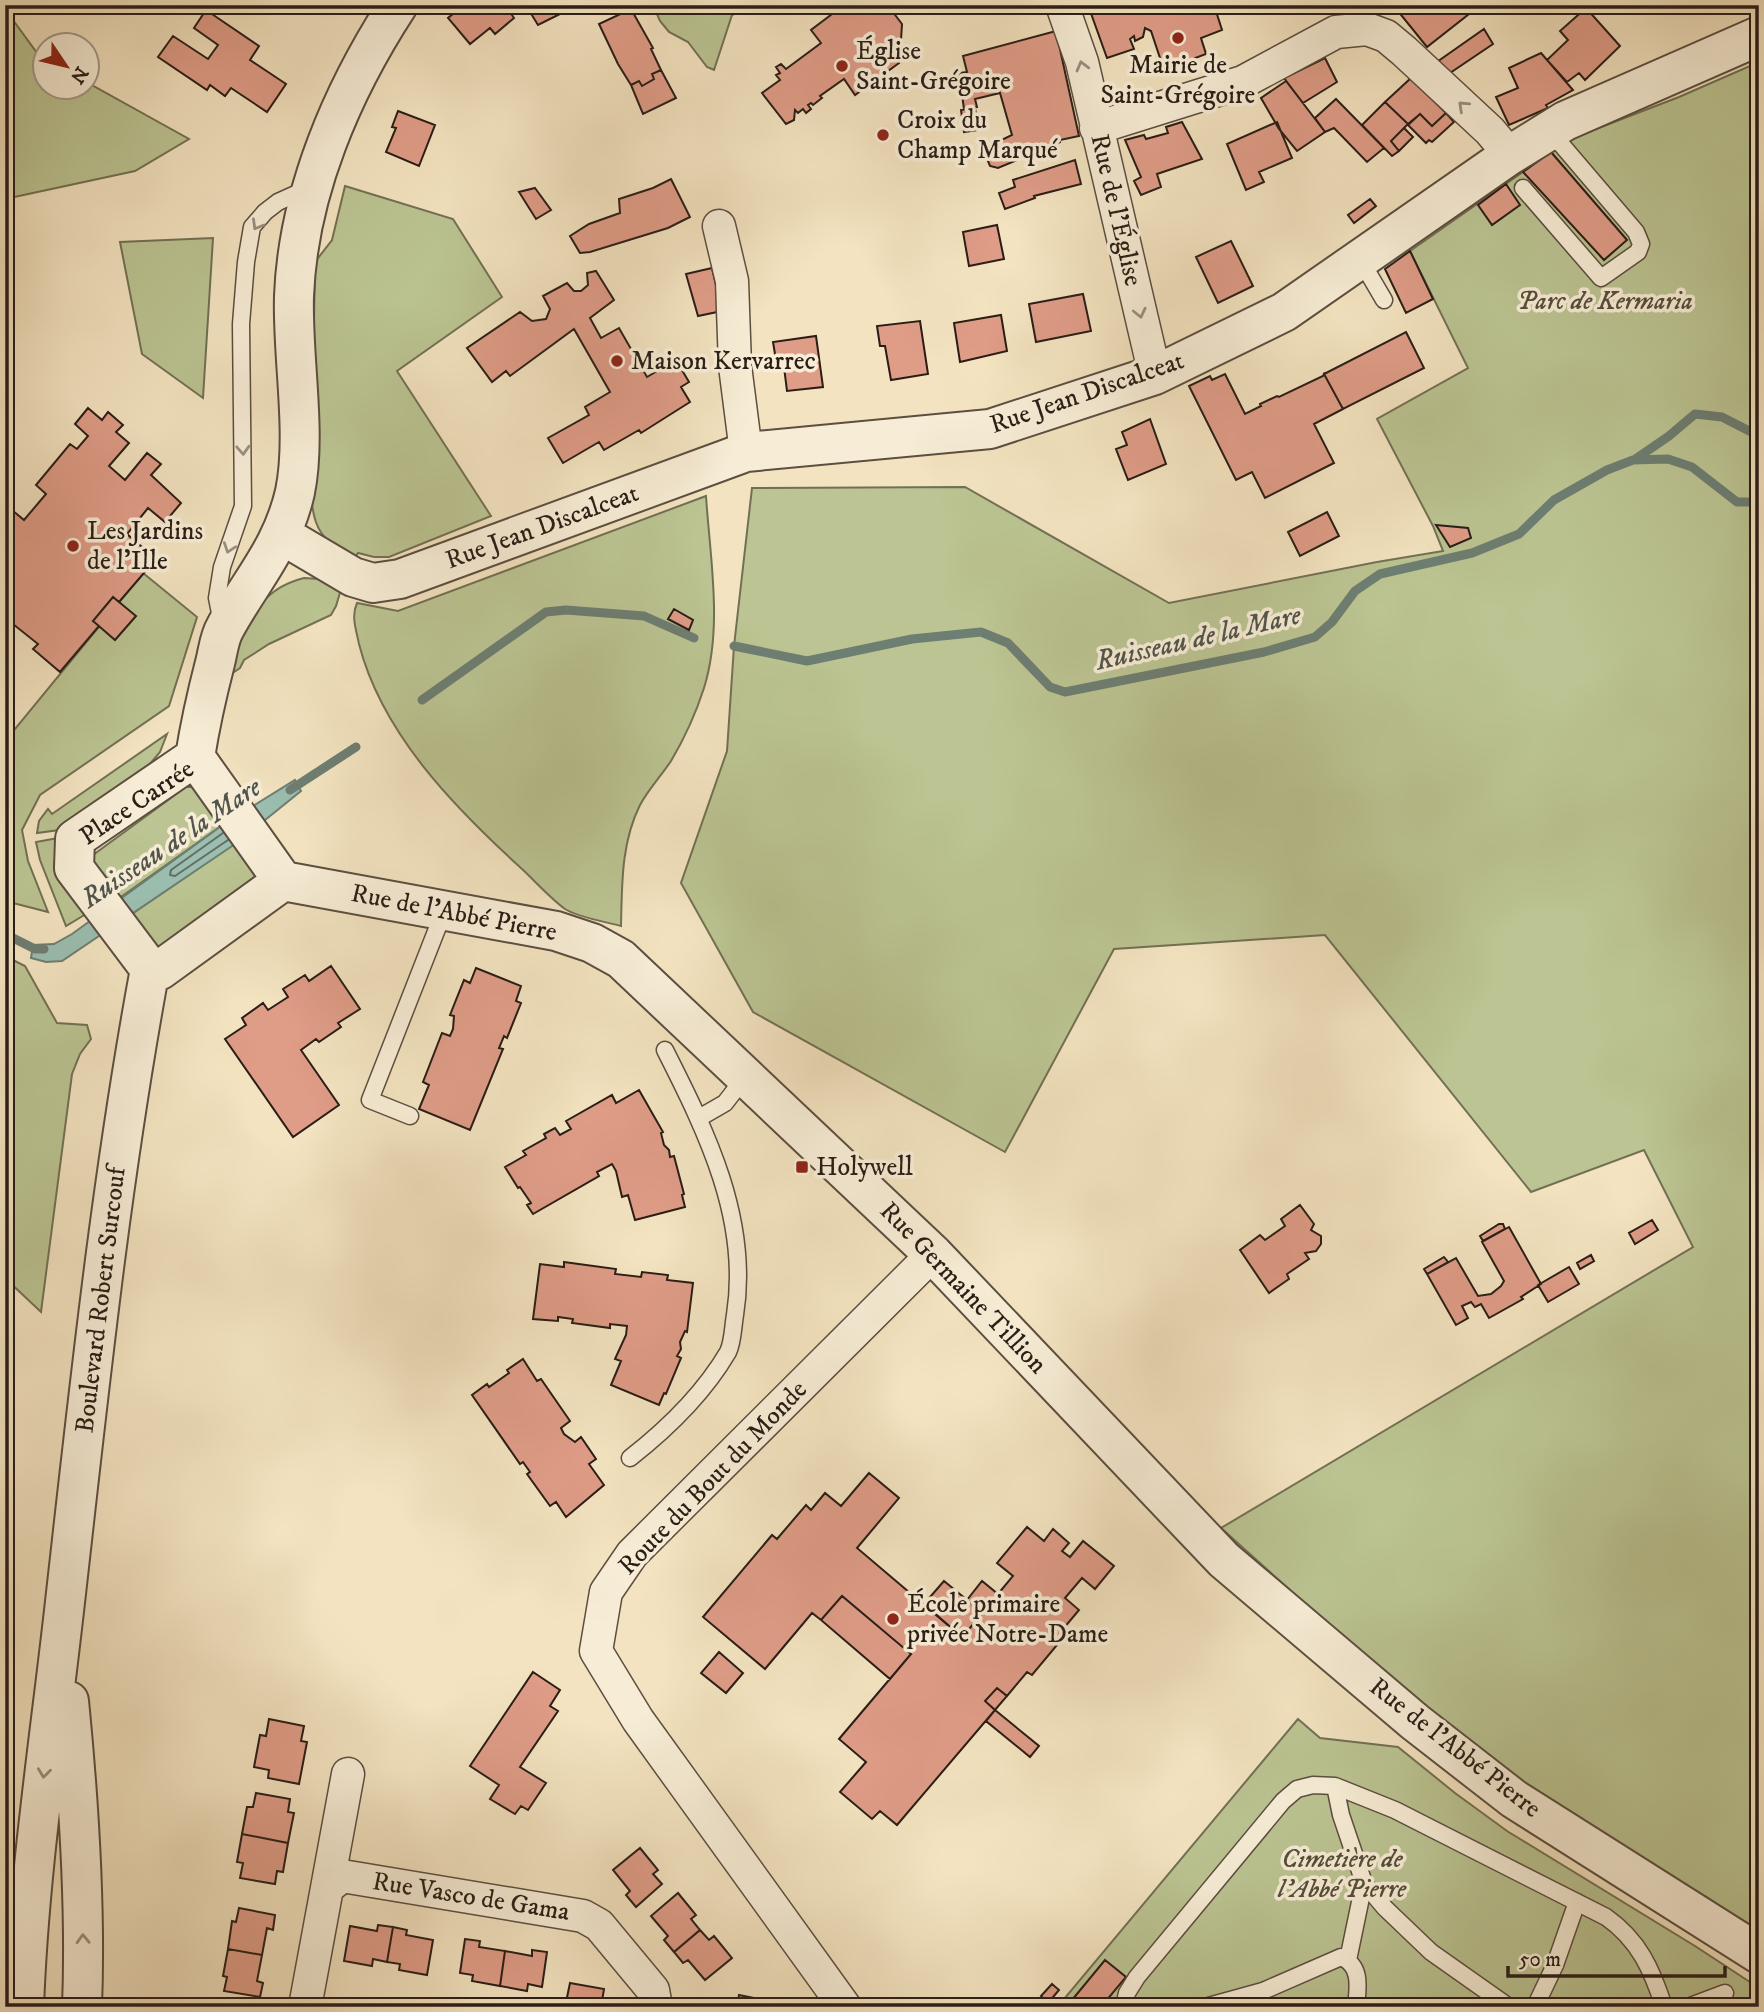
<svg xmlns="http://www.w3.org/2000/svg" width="1764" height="2012" viewBox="0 0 1764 2012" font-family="'IM FELL DW Pica',serif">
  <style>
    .green { fill: #bbc492; stroke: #727054; stroke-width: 2 }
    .water { fill: #9bbeb0; stroke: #6d7e72; stroke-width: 2 }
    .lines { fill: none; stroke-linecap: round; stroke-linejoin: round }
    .shore { stroke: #626e63; stroke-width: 2 }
    .stream { stroke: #6d7e72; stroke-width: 9 }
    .building { fill: #df9c87; stroke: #291d16; stroke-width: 2 }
    .service-casing { stroke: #5c4e40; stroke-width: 19 }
    .minor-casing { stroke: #5c4e40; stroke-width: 35 }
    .tertiary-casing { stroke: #5c4e40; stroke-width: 42 }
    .service { stroke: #f7edd6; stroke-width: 16 }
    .minor { stroke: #f7edd6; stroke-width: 32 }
    .tertiary { stroke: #f7edd6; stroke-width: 38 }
    .oneway { stroke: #9a8f80 }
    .poi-dot { fill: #8f2418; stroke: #f7edd6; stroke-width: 2.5 }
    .labels { text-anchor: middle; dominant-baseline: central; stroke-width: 7; stroke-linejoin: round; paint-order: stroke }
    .poi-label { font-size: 26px; fill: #291d16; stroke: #f7edd6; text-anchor: start }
    .street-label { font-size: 26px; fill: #291d16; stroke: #f7edd6 }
    .park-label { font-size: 26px; font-style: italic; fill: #554f3b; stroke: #f7edd6 }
    .water-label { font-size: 28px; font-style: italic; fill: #51554c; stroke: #f7edd6 }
  </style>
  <rect width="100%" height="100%" fill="#f3e3c0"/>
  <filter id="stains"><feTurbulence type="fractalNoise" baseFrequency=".00286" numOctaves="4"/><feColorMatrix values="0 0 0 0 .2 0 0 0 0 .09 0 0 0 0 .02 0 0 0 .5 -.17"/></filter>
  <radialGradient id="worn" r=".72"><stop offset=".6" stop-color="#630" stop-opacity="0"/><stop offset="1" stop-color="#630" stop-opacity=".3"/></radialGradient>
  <path class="green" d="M653 5H756L732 15 714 70 707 67 688 42 669 32 660 21Z
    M5 9 40 57 45 60 46 88H88V83L189 139 135 171 5 199Z
    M1759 62V1938L1544 1804 1352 1646 1221 1528 1693 1247 1644 1150 1531 1192 1325 935 1114 949 1005 1152 753 1012 681 883 727 751 734 646 752 488 965 487 1169 603 1377 562 1443 551 1433 526 1377 419 1468 368 1410 251 1570 139 1679 97Z
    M345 186 453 219 502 297 397 371 491 516 389 557H374L358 553 354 559C322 539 313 531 311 493L315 262 332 240Z
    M213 238 203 398 142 354 120 242Z
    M706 496C710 558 723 627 704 688 696 713 684 739 671 761 661 776 648 790 640 805 621 843 622 885 621 926 606 922 577 917 565 909 550 898 536 882 522 869 455 808 382 734 359 644 356 629 351 616 357 603L398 611Z
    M143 573 197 617 169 706 40 795 22 830 28 861 48 912 5 901V730L11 734Z
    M304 578 320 579 342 586 336 606 331 615 269 644 244 660 240 668 231 674C243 629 255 590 304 578Z
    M167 734 160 752 150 764 60 826 59 830 37 833 39 821 48 809 52 814Z
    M186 787H196L224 824 118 899 93 863V855Z
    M58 838 54 866 86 914 66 926 40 860 36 842Z
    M237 842 259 881 157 949 129 916Z
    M5 956 25 966 57 1023 87 1025 91 1039 80 1054 72 1074 41 1312 5 1278Z
    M1298 1719 1320 1738 1398 1747 1455 1793 1507 1831 1695 1946 1759 1988V2007H1065L1064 1999Z"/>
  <path class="water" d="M295 780 301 791 238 842 62 961 46 962 31 958 33 945 54 944 72 934 224 824Z"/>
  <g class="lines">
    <path class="shore" d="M223 833 171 870 170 875 175 876 228 840"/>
    <path class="stream" d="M1634 460 1669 436 1695 414 1722 417 1759 436
      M734 646 807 661 912 639 981 632 1008 643 1050 687 1065 692 1264 652 1315 637 1332 622 1355 591 1380 574 1472 553 1519 534 1554 500 1607 470 1633 460 1668 459 1692 467 1737 502H1759
      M422 700 546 612 566 610 644 616 694 638
      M290 790 356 747
      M5 934 35 949H44"/>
  </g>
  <path class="building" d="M464 5H518L510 12 514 18 495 34 490 28 470 44 448 18Z
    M543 5H560L564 12 538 25 530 12Z
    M844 5H858L864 12 874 6 892 11 902 24 901 40 889 50 899 63 855 95 844 79 820 96 822 98 813 105 811 103 808 105 811 109 806 113 803 109 798 113 795 110 794 120 786 124 762 93 780 80 776 75 780 73 776 67 781 64 786 69 821 43 811 30Z
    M1088 5H1214L1222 30 1201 38 1206 54 1164 70 1151 31 1145 28 1143 37 1135 41 1134 36 1130 39 1134 49 1107 58Z
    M1393 5H1462L1469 14 1427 47Z
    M1586 8 1620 46 1585 80 1579 73 1567 82 1547 60 1568 40 1560 31Z
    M631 9 653 48 651 49 661 70 652 74 654 79 642 86 639 81 631 85 618 64 599 24Z
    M206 10 259 46 250 60 286 84 267 112 231 88 225 96 210 85 207 90 158 57 173 36 208 59 218 45 194 28Z
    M1484 29 1493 44 1447 75 1434 64Z
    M1056 31 1079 136 1060 140V142L998 168 990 166 983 149 1012 135 1000 93 975 99 977 107 964 109 959 73 967 72 963 56Z
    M1541 53 1573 90 1546 105 1548 108 1509 125 1496 97 1518 88 1509 68Z
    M1325 58 1337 82 1303 103 1284 78Z
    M661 70 676 98 643 114 631 85 639 81 642 86 654 79 652 74Z
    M1411 78 1446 113 1432 126 1420 114 1408 124 1385 102Z
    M1286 81 1325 132 1297 151 1279 129 1261 98Z
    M1336 99 1384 148 1367 162 1334 128 1325 132 1315 118Z
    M1385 102 1408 124 1391 141 1399 151 1392 156 1362 125Z
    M975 108 978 130 964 132 961 110Z
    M398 111 435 125 419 166 386 152 396 128 392 127Z
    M1446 113 1454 122 1432 142 1429 140 1426 143 1408 125 1420 114 1432 126Z
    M1182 122 1202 159 1157 174 1161 187 1141 195 1134 181 1141 177 1125 140 1144 135 1146 139 1168 133 1166 127Z
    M1277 122 1292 158 1259 172 1264 182 1246 190 1227 144Z
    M1404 128 1413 137 1399 151 1391 141Z
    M1551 152 1627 240 1604 260 1523 172Z
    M1075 160 1081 184 1034 196 1035 198 1005 209 999 193 1015 187 1013 180Z
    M671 179 690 217 668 228 590 252 580 253 570 236 589 224 620 213 619 199 653 188Z
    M1506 184 1520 205 1492 225 1478 205Z
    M535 188 551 210 536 219 519 192Z
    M1370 199 1376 206 1354 223 1348 215Z
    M997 225 1004 259 969 266 963 232Z
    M1231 241 1253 286 1218 303 1196 257Z
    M1410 251 1433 299 1406 313 1385 269Z
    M712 268 722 311 698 316 686 274Z
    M596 271 614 300 590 318 601 338 619 328 647 377 676 360 689 382 681 387 690 402 641 433 639 430 604 450 599 442 563 463 548 438 589 415 585 407 610 392 574 329 510 376 506 371 492 382 467 348 520 312 532 321 546 319 550 309 543 296 567 283 574 291H581L588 285 587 273Z
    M1083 294 1091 331 1036 342 1029 304Z
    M1001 315 1007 351 960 362 954 323Z
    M920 321 928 374 891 380 885 346H880L877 326Z
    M1406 332 1424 368 1343 409 1324 374Z
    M816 336 823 387 787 391 783 359 776 360 773 342Z
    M1225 374 1245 414 1261 406 1260 404 1277 396 1279 397 1323 376 1324 374 1343 409 1314 424 1334 463 1265 498 1252 472 1236 480 1189 386 1210 376 1212 380Z
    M88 408 102 420 108 412 123 425 116 432 129 443 109 466 125 480 147 453 161 464 151 475 181 503 165 522 148 508 127 534 156 559 119 602 113 597 93 621 99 626 60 672 33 649 38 644 8 620 5 623V517L12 510 24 520 46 494 36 485 70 444 77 449 88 436 75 424Z
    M1150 419 1166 464 1128 480 1116 449 1127 445 1122 432Z
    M1327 512 1339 536 1300 556 1288 532Z
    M1436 525 1468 528 1471 538 1450 547Z
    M113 597 136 616 115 640 93 621Z
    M674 609 693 620 689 630 668 619Z
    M331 966 360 1009 338 1023 341 1027 319 1042 316 1039 301 1050 339 1105 293 1137 225 1039 246 1025 242 1018 263 1003 268 1010 288 997 283 989 305 975 309 981Z
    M476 968 521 986 516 1001 521 1003 507 1038 504 1036 499 1048 503 1049 470 1130 419 1109 429 1085 423 1082 442 1033 450 1036 453 1029 454 1016 450 1015 464 980 470 983Z
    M639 1090 663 1132 661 1133 664 1145 669 1150 670 1157 674 1156 684 1194 682 1195 685 1207 635 1220 628 1195 622 1197 616 1171 612 1164 597 1172 599 1176 533 1214 527 1205 531 1203 520 1187 518 1188 505 1167 526 1155 523 1151 546 1138 544 1134 555 1128 560 1135 571 1129 566 1121 612 1095 616 1103Z
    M1300 1205 1314 1224 1311 1230 1321 1236V1244L1316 1251 1305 1253 1309 1259 1287 1274 1289 1279 1269 1293 1240 1250 1260 1235 1265 1240 1285 1226 1281 1219Z
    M1652 1220 1658 1230 1635 1244 1629 1233Z
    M1499 1224H1503L1505 1229 1483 1241 1480 1236Z
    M1509 1227 1541 1284 1521 1297 1523 1299 1489 1318 1481 1304 1475 1307 1471 1302 1462 1306 1468 1318 1456 1325 1427 1274 1456 1258 1478 1296 1491 1294 1501 1286 1504 1281 1482 1242Z
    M1591 1255 1594 1261 1580 1269 1577 1263Z
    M1444 1257 1448 1262 1427 1274 1424 1269Z
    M564 1262 616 1269 615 1274 641 1277 642 1272 668 1275 667 1280 693 1283 687 1332 685 1331 680 1342 681 1349 677 1356 681 1358 666 1394 664 1393 659 1405 611 1385 621 1361 615 1359 626 1335 627 1326 610 1324V1328L572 1323 573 1319 558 1317V1321L533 1319 540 1264 564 1267Z
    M1569 1267 1579 1284 1548 1302 1538 1285Z
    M523 1359 537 1381 541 1379 570 1421 561 1428 564 1434 575 1442 581 1437 596 1459 589 1464 604 1485 566 1517 556 1502 550 1506 527 1474 530 1472 523 1462 520 1464 472 1395 487 1384 489 1387 509 1373 507 1370Z
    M869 1473 899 1498 857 1548 962 1637 983 1613 967 1600 982 1581 998 1594 1013 1576 997 1563 1027 1527 1044 1541 1053 1529 1069 1543 1062 1551 1070 1557 1083 1541 1114 1566 1095 1589 1082 1578 1065 1598 1079 1610 1063 1629 1067 1633 1032 1675 1027 1672 1007 1696 997 1688 985 1701 995 1710 897 1825 880 1811 872 1819 840 1792 866 1762 839 1739 911 1654 842 1596 821 1620 812 1613 765 1669 703 1617 772 1535 777 1539 806 1505 811 1510 825 1493 841 1506Z
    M944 1581 983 1613 962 1637 924 1604Z
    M842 1596 911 1654 890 1679 821 1620Z
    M719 1652 743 1673 726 1693 701 1673Z
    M533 1672 560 1690 550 1706 558 1711 520 1767 546 1783 528 1810 521 1806 515 1814 490 1799 499 1785 470 1766Z
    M997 1688 1007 1696 995 1710 985 1701Z
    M995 1710 1039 1746 1030 1757 986 1721Z
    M5 1715 12 1716 11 1733H5Z
    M269 1719 304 1726 301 1741 307 1742 299 1784 268 1778 269 1770 254 1767 260 1735 266 1736Z
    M256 1793 290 1799 288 1812 294 1813 288 1843 242 1834 247 1807H253Z
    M242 1834 288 1843 283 1872 277 1871 275 1884 240 1878 243 1863 237 1862Z
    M640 1848 658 1870 653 1874 662 1884 636 1907 626 1895 630 1891 613 1870Z
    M678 1893 696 1915 691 1919 700 1930 674 1952 664 1940 668 1936 651 1916Z
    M239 1908 275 1915 273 1930 267 1928 262 1955 228 1949 232 1921 236 1922Z
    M378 1925 393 1927 387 1962 373 1959 372 1966 344 1961 350 1926 377 1931Z
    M393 1927 407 1930 406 1935 433 1940 427 1975 399 1970 400 1964 387 1962Z
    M700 1930 709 1940 714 1936 732 1958 705 1980 688 1960 683 1963 674 1952Z
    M465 1939 480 1941 479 1947 505 1951 500 1986 472 1981 473 1975 460 1973Z
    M228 1949 262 1955 257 1981 263 1983 260 1997 224 1991 227 1977 223 1976Z
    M532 1950 547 1952 542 1987 528 1984 527 1991 500 1986 505 1951 532 1956Z
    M1105 1960 1126 1977 1101 2007H1080L1072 2000Z
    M570 1983 604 1989 601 2007H565Z
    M1052 1984 1059 1990 1048 2003 1041 1996Z
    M739 1995 774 2002 773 2007H737Z"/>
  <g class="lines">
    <defs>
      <path id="service" d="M1523 188 1601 278 1638 252 1641 244 1636 232 1549 130
        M1360 259 1384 300
        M222 623 217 598 222 567 243 506 241 324 246 262 252 227 265 212 278 202 309 188
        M410 1116 370 1100 444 911
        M699 1118 725 1103 745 1077
        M630 1458C667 1429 704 1393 728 1352 733 1342 733 1326 735 1315 750 1220 707 1133 665 1050
        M1335 1786 1341 1815 1364 1883 1385 1908 1431 1952 1509 2007
        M1348 1960 1364 1883
        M1124 2007 1127 1993 1137 1977 1283 1801 1297 1789 1313 1785 1335 1786 1395 1810 1606 1917C1639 1940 1652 1970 1664 2007
        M1205 2007 1263 1991 1341 1957C1362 1966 1358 1987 1356 2007
        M1535 2007 1555 1965 1577 1902
        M1688 2007 1725 1993"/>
      <path id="minor" d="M1062 5 1082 62 1155 375
        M1096 128 1243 82 1336 32 1367 29 1386 36 1404 51 1490 131 1510 155
        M719 226 732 281 735 366 746 452
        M327 1888 348 1774
        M305 2007 327 1888 342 1876 583 1916 599 1925 653 1990 656 2007
        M845 2007 638 1720 596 1651 606 1592 632 1554 933 1254"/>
      <path id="tertiary" d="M282 535 353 577 373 583 400 579 746 452 990 429 1155 375 1284 312 1510 155 1565 121 1759 36
        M195 757C200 725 207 694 215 663 218 652 219 638 225 628 251 580 282 549 295 492 307 433 292 357 294 296 298 193 342 91 398 5
        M195 757 75 839 74 868 150 969 160 970 283 881
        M195 757 283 881
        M283 881 556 931 592 943 621 959 933 1254 1224 1560 1415 1722 1514 1799 1759 1954
        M69 1701C79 1802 86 1905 82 2007
        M24 2007C29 1871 50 1737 65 1602 89 1390 111 1179 150 969"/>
    </defs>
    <use href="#service" class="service-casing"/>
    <use href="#minor" class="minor-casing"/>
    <use href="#tertiary" class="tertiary-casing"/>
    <use href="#service" class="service"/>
    <use href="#minor" class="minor"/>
    <use href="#tertiary" class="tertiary"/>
  </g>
  <defs><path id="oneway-chevron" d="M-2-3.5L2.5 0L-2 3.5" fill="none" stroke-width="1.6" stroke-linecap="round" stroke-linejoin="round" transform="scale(1.75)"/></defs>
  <g class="oneway">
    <use href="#oneway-chevron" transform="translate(1082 66) rotate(-105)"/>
    <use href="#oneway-chevron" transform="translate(1463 106) rotate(-137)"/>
    <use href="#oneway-chevron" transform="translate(257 225) rotate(120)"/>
    <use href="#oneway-chevron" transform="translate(1140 313) rotate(77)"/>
    <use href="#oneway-chevron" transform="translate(243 450) rotate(87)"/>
    <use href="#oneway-chevron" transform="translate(229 548) rotate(109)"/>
    <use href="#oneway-chevron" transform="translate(44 1773) rotate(97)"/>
    <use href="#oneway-chevron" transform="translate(83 1939) rotate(-92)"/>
  </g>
  <g class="poi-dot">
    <circle cx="1178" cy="38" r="7"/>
    <circle cx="842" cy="66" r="7"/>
    <circle cx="883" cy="135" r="7"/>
    <circle cx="617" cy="361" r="7"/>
    <circle cx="73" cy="546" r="7"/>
    <rect x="795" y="1160" width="14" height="14" rx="3.5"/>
    <circle cx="893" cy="1619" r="7"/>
  </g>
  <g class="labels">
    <g class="poi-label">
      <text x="856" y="51">Église<tspan x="856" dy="30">Saint-Grégoire</tspan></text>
      <text x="1178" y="65" text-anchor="middle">Mairie de<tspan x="1178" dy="30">Saint-Grégoire</tspan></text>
      <text x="897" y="120">Croix du<tspan x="897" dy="30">Champ Marqué</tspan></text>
      <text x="631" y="361">Maison Kervarrec</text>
      <text x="87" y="531">Les Jardins<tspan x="87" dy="30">de l'Ille</tspan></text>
      <text x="816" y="1167">Holywell</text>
      <text x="907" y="1604">École primaire<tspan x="907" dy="30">privée Notre-Dame</tspan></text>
    </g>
    <g class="street-label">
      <text transform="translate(1116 210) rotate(77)">Rue de l'Église</text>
      <text transform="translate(1087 393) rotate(-19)">Rue Jean Discalceat</text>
      <text transform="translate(542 527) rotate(-20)">Rue Jean Discalceat</text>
      <text transform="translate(137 803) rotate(-34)">Place Carrée</text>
      <text transform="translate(454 913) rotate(11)">Rue de l'Abbé Pierre</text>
      <text transform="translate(963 1288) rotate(46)">Rue Germaine Tillion</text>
      <text transform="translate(101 1300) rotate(-83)">Boulevard Robert Surcouf</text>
      <text transform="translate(713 1478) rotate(-46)">Route du Bout du Monde</text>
      <text transform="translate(1455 1748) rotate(38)">Rue de l'Abbé Pierre</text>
      <text transform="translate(471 1897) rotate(9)">Rue Vasco de Gama</text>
    </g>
    <g class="park-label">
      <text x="1605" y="301">Parc de Kermaria</text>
      <text x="1342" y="1859">Cimetière de<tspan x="1342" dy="30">l'Abbé Pierre</tspan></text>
    </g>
    <g class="water-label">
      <text transform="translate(1198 638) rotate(-13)">Ruisseau de la Mare</text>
      <text transform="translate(171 843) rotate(-34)">Ruisseau de la Mare</text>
    </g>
  </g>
  <rect width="1764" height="2012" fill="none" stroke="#f3e3c0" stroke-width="28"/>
  <rect x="7" y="7" width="1750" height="1998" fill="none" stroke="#291d16" stroke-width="3.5"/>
  <rect x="14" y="14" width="1736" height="1984" fill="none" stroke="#291d16" stroke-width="2"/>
  <g transform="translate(66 66) rotate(125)"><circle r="33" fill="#f7edd6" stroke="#a59a89" stroke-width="2"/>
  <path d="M0-5L12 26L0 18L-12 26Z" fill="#8f2418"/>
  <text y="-10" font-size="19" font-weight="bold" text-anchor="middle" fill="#291d16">N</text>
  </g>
  <path d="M1508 1966v10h217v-10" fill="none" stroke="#291d16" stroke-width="3.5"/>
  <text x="1519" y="1966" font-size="21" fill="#291d16" stroke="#f7edd6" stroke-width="5" paint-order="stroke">50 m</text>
  <rect width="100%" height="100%" filter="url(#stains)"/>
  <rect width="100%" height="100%" fill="url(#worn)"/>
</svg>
